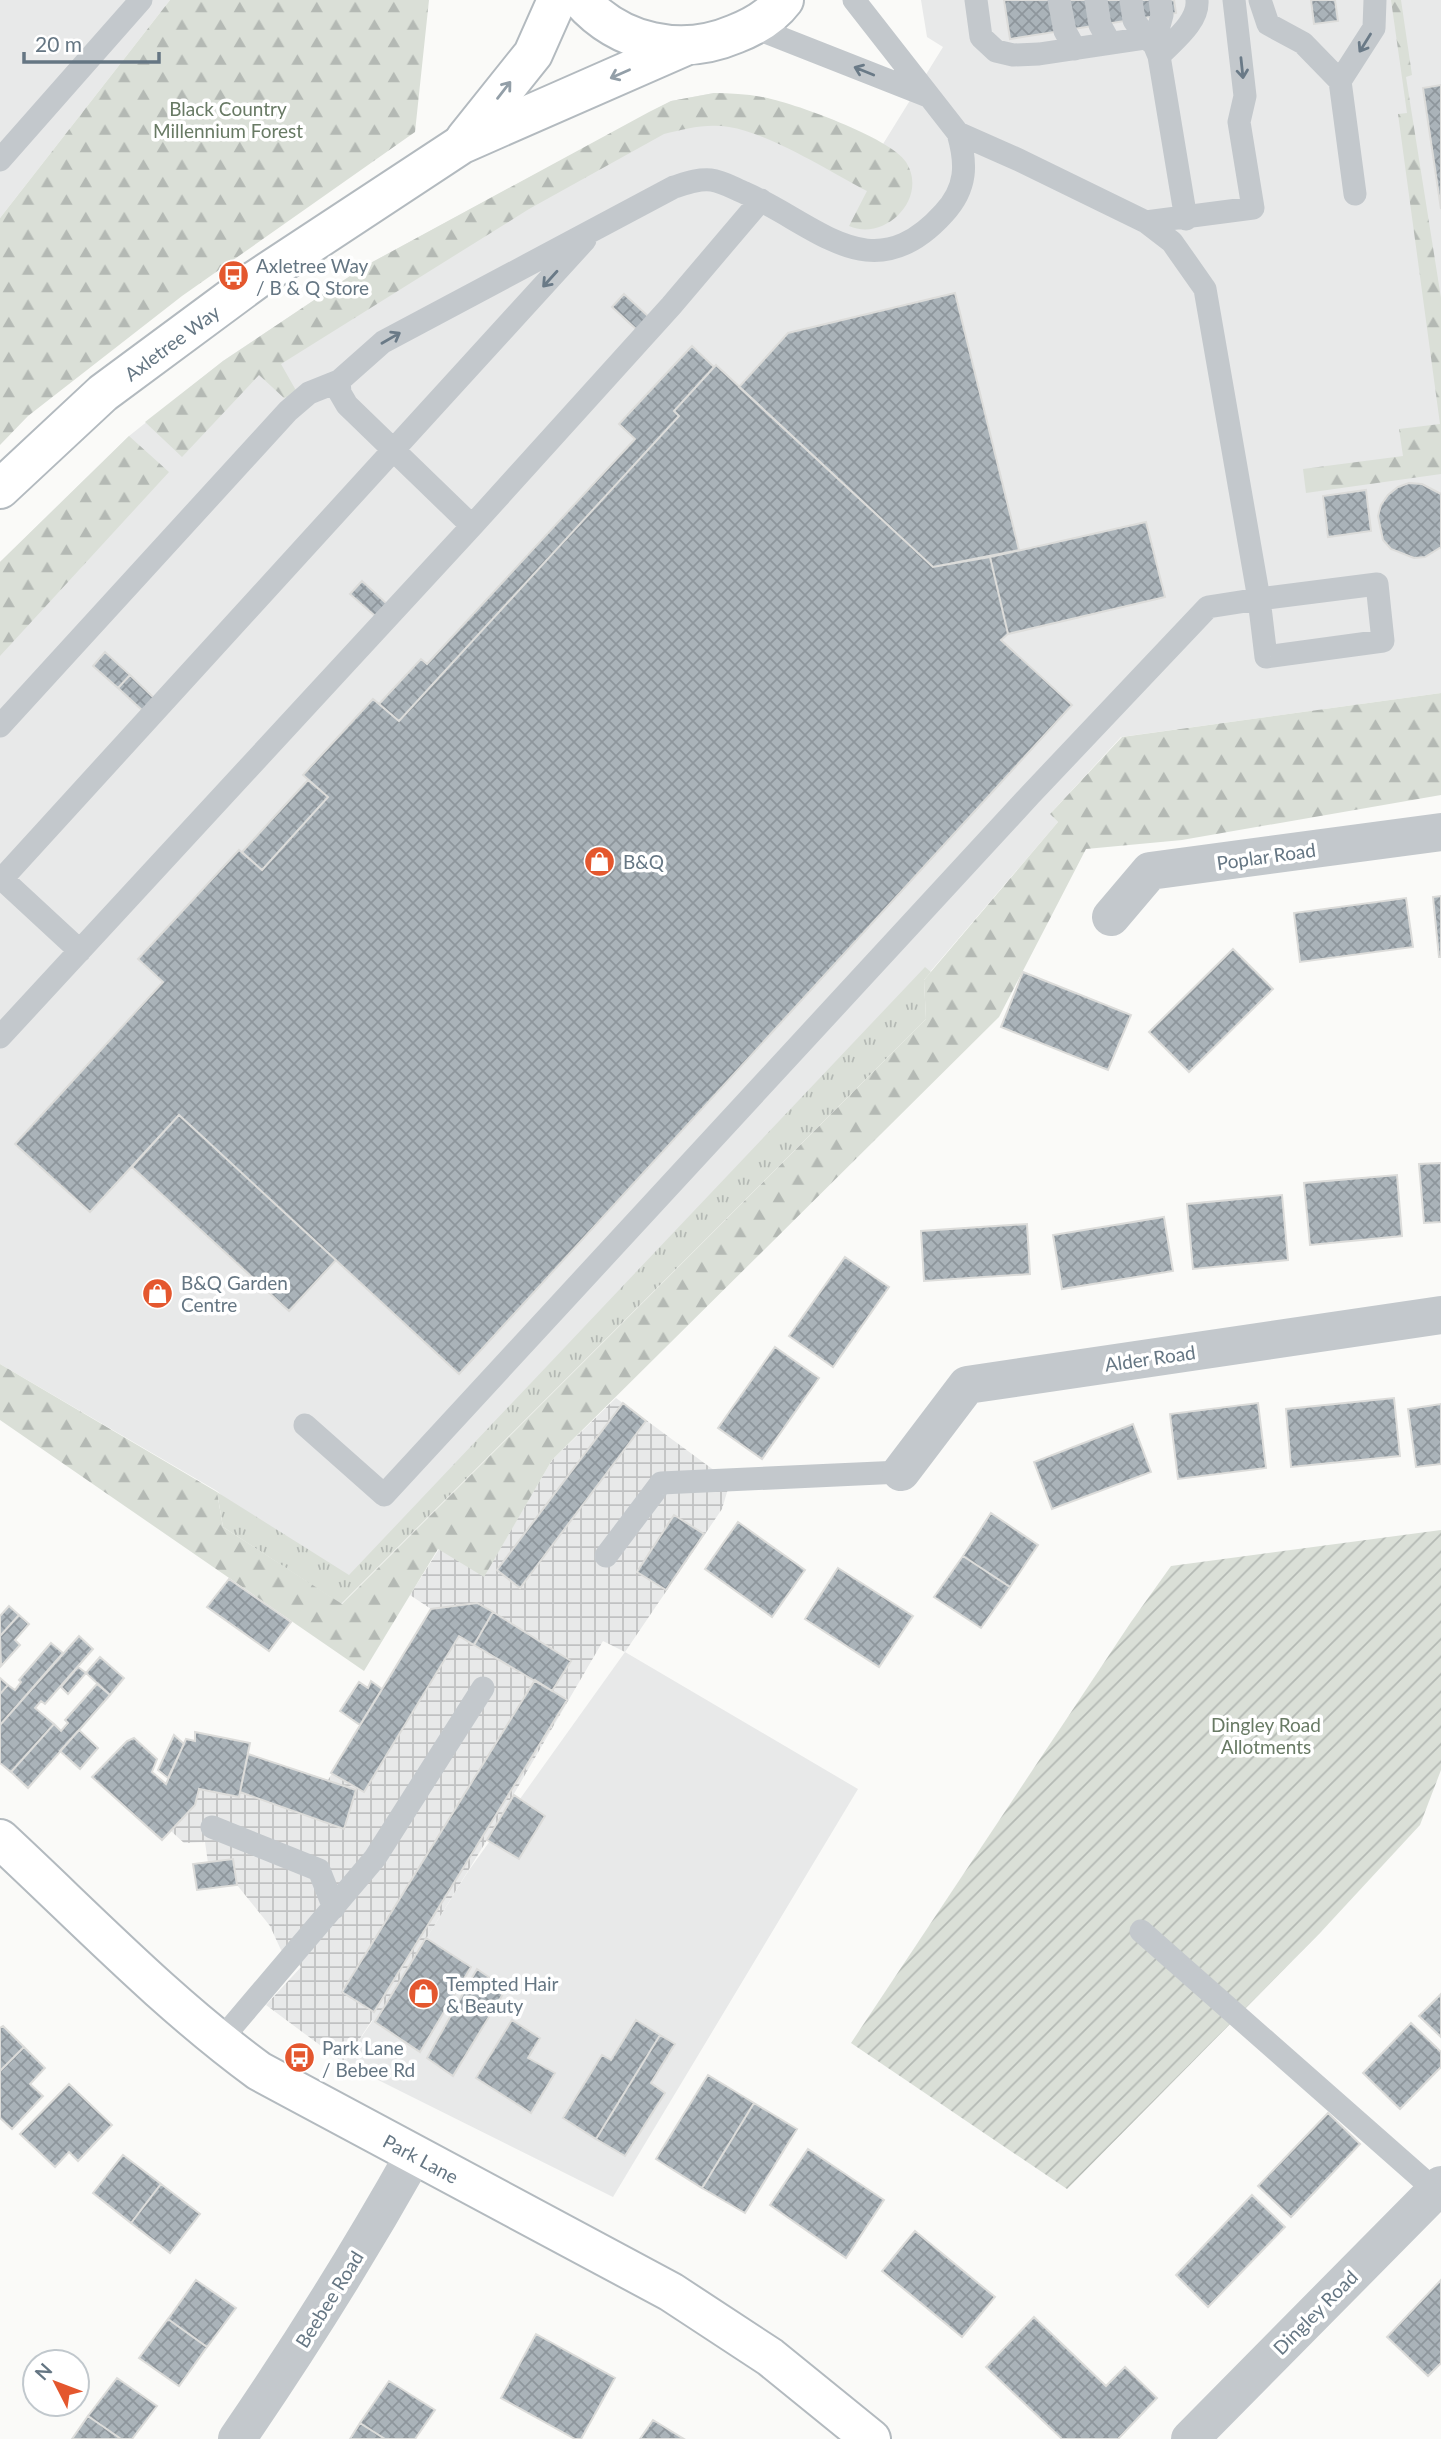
<svg xmlns="http://www.w3.org/2000/svg" width="1441" height="2439" viewBox="0 0 1441 2439" font-family="Lato,sans-serif">
  <style>
    .built { fill: #e8e9e9 }
    .industrial { fill: url(#industrial-grid) }
    .grass { fill: url(#grass-tufts) }
    .forest { fill: url(#forest-firs) }
    .garden { fill: url(#garden-furrows) }
    .building { fill: url(#building-cross-hatch); stroke: #dcdcda; stroke-width: 2 }
    .lines { fill: none; stroke-linecap: round; stroke-linejoin: round }
    .secondary-casing { stroke: #b3babf; stroke-width: 42 }
    .lane { stroke: #c3c8cc; stroke-width: 23 }
    .street { stroke: #c3c8cc; stroke-width: 38 }
    .secondary { stroke: #fff; stroke-width: 38 }
    .oneway { stroke: #6a7a87 }
    .oneway2 { stroke: #939fa8 }
    .labels { text-anchor: middle; dominant-baseline: central; stroke-width: 7; stroke-linejoin: round; paint-order: stroke }
    .park-label { font-size: 19px; fill: #687a64; stroke: #fff }
    .poi-label { font-size: 19px; fill: #657683; stroke: #fff; text-anchor: start }
    .street-label { font-size: 19px; fill: #657683; stroke: #fff }
  </style>
  <defs>
    <pattern id="industrial-grid" width="8" height="8" patternUnits="userSpaceOnUse" patternTransform="scale(1.75)"><rect width="8" height="8" fill="#e8e9e9"/><path d="M0 4h8M4 0v8" fill="none" stroke="#c0c1c2"/></pattern>
    <pattern id="grass-tufts" width="24" height="20" patternUnits="userSpaceOnUse" patternTransform="scale(1.75)"><rect width="24" height="20" fill="#dadfd7"/><path d="M3 7l-1-3M5 7V3M7 7l1-3M15 17l-1-3M17 17v-4M19 17l1-3" fill="none" stroke="#b4b9b4"/></pattern>
    <pattern id="forest-firs" width="22" height="20" patternUnits="userSpaceOnUse" patternTransform="scale(1.75)"><rect width="22" height="20" fill="#dadfd7"/><path d="M5 1l3.5 6h-7zM16 11l3.5 6h-7z" fill="#b4b9b4"/></pattern>
    <pattern id="garden-furrows" width="10" height="10" patternUnits="userSpaceOnUse" patternTransform="scale(1.75)"><rect width="10" height="10" fill="#dadfd7"/><path d="M-1 1l2-2M0 10L10 0M9 11l2-2" fill="none" stroke="#b4b9b4"/></pattern>
    <pattern id="building-cross-hatch" width="8" height="8" patternUnits="userSpaceOnUse" patternTransform="scale(1.75)"><rect width="8" height="8" fill="#aab3b9"/><path d="M0 0l8 8M0 8l8-8" fill="none" stroke="#8e969c"/></pattern>
  </defs>
  <rect width="100%" height="100%" fill="#fafaf8"/>
  <path class="built" d="M0 0H170L0 218Z
    M921 0H1441V693L1121 737 1050 814 1058 822 924 979 341 1604 217 1491 0 1364V562L129 436 223 361 365 266 671 101 714 93 763 97 833 120 883 144 943 47 927 37Z
    M625 1652 858 1789 613 2197 344 2063 373 2020 375 2021 467 1873Z"/>
  <path class="industrial" d="M616 1398 730 1482 722 1509 625 1652 603 1641 487 1840 375 2022 372 2020 344 2063 266 2005 301 1967 281 1950 270 1926 237 1885 233 1859 208 1863 205 1842 184 1843 171 1831 195 1805 199 1789 239 1797 248 1754 328 1780 431 1609 410 1595 439 1549 484 1576 552 1460Z"/>
  <path class="grass" d="M925 967 931 972 924 980 926 1019 341 1604 223 1527 217 1492 349 1575Z"/>
  <path class="forest" d="M170 0H429L415 132 182 296 28 416 0 445V218Z
    M1391 0H1401L1412 75 1406 77 1441 298V474L1306 493 1303 469 1403 456 1399 429 1440 424 1398 114 1407 113Z
    M714 93C730 93 746 94 762 97 792 102 891 138 906 162 929 198 885 242 849 226L867 191C829 171 769 133 729 127 707 123 684 129 664 134L529 209 281 364 298 394 284 398 259 375 182 457 145 422 223 361 365 266 649 112 671 101Z
    M129 436 169 472 0 656V562Z
    M1441 693V795L1182 840 1086 849 999 1017 552 1460 484 1577 438 1549 364 1671 0 1420V1364L217 1492 223 1527 342 1604 926 1019 924 980 1058 822 1050 814 1122 737Z"/>
  <path class="garden" d="M1441 1530V1770L1420 1825 1320 1933 1067 2189 851 2043 1131 1622 1171 1566Z"/>
  <path class="building" d="M1004 0H1174L1176 13 1010 39Z
    M1311 0H1335L1338 21 1314 24Z
    M1441 85V209L1423 88Z
    M955 293 1019 550 933 567 739 387 788 333Z
    M624 294 649 317 637 330 612 307Z
    M692 346 714 367 674 411 679 416 399 721 379 704 421 659 427 664 635 439 619 424Z
    M716 365 933 567 990 557 1008 634 1001 640 1072 705 459 1374 179 1115 90 1212 15 1144 163 982 138 959 239 850 262 870 328 797 303 775 373 699 399 721 679 416 674 411Z
    M1409 483 1422 484 1441 494V547L1425 557 1414 558 1391 549 1383 540 1378 516 1381 505 1388 495 1398 487Z
    M1366 490 1371 531 1328 537 1323 496Z
    M1146 522 1165 597 1008 634 990 557Z
    M362 581 387 604 375 616 350 594Z
    M105 652 130 675 118 688 93 666Z
    M130 675 154 698 143 711 118 688Z
    M308 780 328 797 262 870 242 852Z
    M1441 896V957H1439L1433 897Z
    M1406 898 1413 947 1300 962 1294 913Z
    M1233 949 1273 989 1189 1072 1149 1032Z
    M1023 972 1131 1015 1108 1070 1001 1027Z
    M179 1115 336 1260 289 1311 132 1167Z
    M1441 1163V1222L1424 1223 1419 1164Z
    M1397 1175 1402 1236 1310 1245 1304 1183Z
    M1282 1195 1288 1260 1193 1269 1187 1204Z
    M1164 1217 1173 1271 1062 1289 1053 1235Z
    M1027 1224 1030 1274 924 1281 921 1231Z
    M845 1257 889 1287 833 1367 789 1336Z
    M775 1347 819 1378 762 1459 718 1428Z
    M1394 1398 1400 1456 1291 1467 1286 1409Z
    M623 1403 646 1421 520 1588 497 1570Z
    M1258 1403 1266 1468 1178 1479 1170 1414Z
    M1441 1404V1464L1416 1467 1408 1409Z
    M1133 1424 1151 1472 1052 1509 1034 1462Z
    M991 1513 1038 1545 1010 1587 963 1556Z
    M674 1515 704 1534 666 1590 637 1572Z
    M738 1522 805 1570 772 1617 705 1569Z
    M963 1556 1010 1587 981 1628 934 1597Z
    M838 1568 913 1616 879 1667 805 1619Z
    M229 1579 291 1622 269 1651 207 1607Z
    M477 1603 493 1612 474 1645 459 1636 364 1792 331 1773 431 1609Z
    M9 1606 19 1615 0 1636V1616Z
    M493 1612 571 1661 552 1691 474 1645Z
    M19 1615 29 1624 15 1640 20 1645 1 1666 0 1636Z
    M79 1636 93 1649 45 1704 41 1701 35 1708 54 1724 11 1772 0 1763V1725Z
    M51 1643 63 1653 0 1725V1694L8 1685 15 1690 21 1682 19 1680Z
    M100 1657 124 1678 110 1695 86 1673Z
    M78 1667 86 1673 68 1694 61 1687Z
    M0 1678 8 1685 0 1694Z
    M535 1680 567 1700 374 2012 342 1992Z
    M371 1681 382 1689 360 1725 340 1711 359 1682 368 1688Z
    M97 1684 110 1695 28 1788 11 1772 54 1724 61 1731 68 1723 65 1720Z
    M79 1730 98 1748 80 1769 60 1751Z
    M195 1732 250 1743 239 1797 199 1789 195 1805 162 1840 92 1777 127 1741 134 1738 157 1759 152 1772 166 1784 186 1739 195 1741Z
    M174 1735 184 1744 168 1778 158 1770Z
    M248 1754 356 1790 344 1829 240 1792Z
    M514 1795 545 1816 519 1859 487 1840Z
    M233 1859 237 1885 197 1890 193 1864Z
    M426 1938 471 1967 420 2052 375 2022Z
    M477 1969 506 1989 453 2076 427 2058Z
    M1441 1994V2037L1419 2016Z
    M512 2020 540 2038 528 2058 555 2073 531 2113 476 2078Z
    M636 2020 660 2035 596 2139 563 2118 602 2055 611 2060Z
    M1411 2023 1441 2052V2067L1400 2109 1363 2073Z
    M3 2026 24 2047 0 2071V2028Z
    M660 2035 675 2044 651 2083 665 2093 625 2156 596 2139Z
    M24 2047 45 2068 30 2084 43 2096 12 2129 0 2118V2071Z
    M708 2075 754 2103 702 2188 656 2159Z
    M69 2084 112 2125 78 2161 69 2152 55 2167 20 2134Z
    M754 2103 797 2129 745 2213 702 2188Z
    M1328 2113 1360 2144 1291 2217 1258 2186Z
    M808 2149 884 2200 846 2258 770 2205Z
    M123 2155 161 2184 131 2223 93 2193Z
    M161 2184 200 2214 170 2253 131 2223Z
    M1252 2195 1285 2227 1208 2307 1176 2275Z
    M915 2231 995 2297 962 2337 882 2271Z
    M196 2280 236 2308 207 2347 168 2319Z
    M1441 2280V2363L1428 2376 1387 2337Z
    M1034 2317 1106 2386 1125 2367 1157 2398 1118 2439H1062L986 2367Z
    M168 2319 207 2347 179 2386 139 2358Z
    M536 2334 615 2378 581 2439H575L501 2398Z
    M117 2378 157 2406 132 2439H121L88 2416Z
    M389 2381 435 2410 415 2439H385L360 2423Z
    M88 2416 121 2439H72Z
    M653 2420 684 2439H640Z
    M360 2423 385 2439H350Z"/>
  <g class="lines">
    <defs>
      <g id="secondary">
        <path d="M581 0C620 44 681 57 735 34 753 27 772 16 784 0"/>
        <path d="M465 139 533 54 557 0"/>
        <path id="s1" d="M0 489 103 393 257 279 462 144 683 47"/>
        <path id="s2" d="M0 1839C85 1918 165 2002 259 2071L671 2292 770 2357 871 2439"/>
      </g>
    </defs>
    <use href="#secondary" class="secondary-casing"/>
    <path class="lane" d="M976 0 981 37 996 51 1013 55 1039 54 1146 38 1154 44 1159 56 1186 219
      M1059 0 1065 31 1075 49
      M1096 0 1100 25 1110 43
      M1131 0 1134 20 1146 38
      M1260 0 1268 24 1303 43 1340 81 1355 194
      M753 27 928 96
      M1154 44 1162 15 1160 0
      M1159 56C1173 41 1199 22 1197 0
      M1340 81 1374 28 1375 0
      M0 160 141 0
      M1146 222 1253 208 1239 122 1245 96 1234 0
      M339 381 340 393 347 405 472 526
      M1377 584 1383 641 1266 657 1259 599Z
      M0 726 288 411 309 393 339 381 383 342 674 187C687 183 697 179 711 180 722 181 735 189 745 193 818 225 872 293 944 213 967 188 967 164 958 133L854 0
      M0 877 80 951
      M0 881 585 240
      M0 1037 472 526 671 306 761 200
      M305 1425 384 1495 1030 795 1208 607 1259 599 1205 289 1172 242 1146 222 1019 160 958 133
      M606 1556 661 1483 901 1472
      M212 1827 319 1870 334 1908
      M1141 1931 1436 2191
      M219 2042 375 1858 483 1688"/>
    <path class="street" d="M1111 917 1150 871 1441 832
      M901 1472 967 1385 1441 1315
      M237 2439C300 2347 359 2253 414 2155
      M1190 2439 1441 2185"/>
    <use href="#secondary" class="secondary"/>
  </g>
  <defs><path id="oneway-shaft" d="M-6 0H5M1.5-3L5.5 0L1.5 3" fill="none" stroke-width="1.6" stroke-linecap="round" stroke-linejoin="round" transform="scale(1.75)"/></defs>
  <g class="oneway">
    <use href="#oneway-shaft" transform="translate(1365 43) rotate(122)"/>
    <use href="#oneway-shaft" transform="translate(1242 68) rotate(84)"/>
    <use href="#oneway-shaft" transform="translate(864 71) rotate(-158)"/>
    <use href="#oneway-shaft" transform="translate(550 279) rotate(132)"/>
    <use href="#oneway-shaft" transform="translate(391 338) rotate(-30)"/>
  </g>
  <g class="oneway2">
    <use href="#oneway-shaft" transform="translate(620 74) rotate(156)"/>
    <use href="#oneway-shaft" transform="translate(504 90) rotate(-52)"/>
  </g>
  <defs>
    <symbol id="bus-disc" viewBox="-11 -11 22 22"><circle r="9.5" fill="#e4572e" stroke="#fff"/><path d="M-5-6H5V4H4V6H2V4H-2V6H-4V4H-5ZM-3.5-4V0h7V-4ZM-3.5 1.2v1.5H-2V1.2ZM2 1.2v1.5H3.5V1.2Z" fill="#fff"/></symbol>
    <symbol id="shop-disc" viewBox="-11 -11 22 22"><circle r="9.5" fill="#e4572e" stroke="#fff"/><path d="M-5-2.5h2.3a2.7 3.5 0 0 1 5.4 0H5L5.5 6h-11ZM-1.5-2.5h3a1.5 2.3 0 0 0-3 0Z" fill="#fff"/></symbol>
  </defs>
  <g fill-rule="evenodd">
    <use href="#bus-disc" x="216" y="258" width="35" height="35"/>
    <use href="#shop-disc" x="582" y="844" width="35" height="35"/>
    <use href="#shop-disc" x="140" y="1276" width="35" height="35"/>
    <use href="#shop-disc" x="406" y="1976" width="35" height="35"/>
    <use href="#bus-disc" x="282" y="2040" width="35" height="35"/>
  </g>
  <g class="labels">
    <g class="park-label">
      <text x="228" y="108">Black Country<tspan x="228" dy="22">Millennium Forest</tspan></text>
      <text x="1266" y="1724">Dingley Road<tspan x="1266" dy="22">Allotments</tspan></text>
    </g>
    <g class="poi-label">
      <text x="256" y="265">Axletree Way<tspan x="256" dy="22">/ B &amp; Q Store</tspan></text>
      <text x="623" y="861">B&amp;Q</text>
      <text x="181" y="1282">B&amp;Q Garden<tspan x="181" dy="22">Centre</tspan></text>
      <text x="446" y="1983">Tempted Hair<tspan x="446" dy="22">&amp; Beauty</tspan></text>
      <text x="322" y="2047">Park Lane<tspan x="322" dy="22">/ Bebee Rd</tspan></text>
    </g>
    <g class="street-label">
      <text stroke="none"><textPath href="#s1" startOffset="226">Axletree Way</textPath></text>
      <text transform="translate(1266 856) rotate(-8)">Poplar Road</text>
      <text transform="translate(1150 1358) rotate(-8)">Alder Road</text>
      <text stroke="none"><textPath href="#s2" startOffset="532">Park Lane</textPath></text>
      <text transform="translate(329 2299) rotate(-58)">Beebee Road</text>
      <text transform="translate(1315 2312) rotate(-45)">Dingley Road</text>
    </g>
  </g>
  <g transform="translate(56 2383) rotate(312)"><circle r="33" fill="#ffffff" stroke="#c1c8cd" stroke-width="2"/>
  <path d="M0-5L12 26L0 18L-12 26Z" fill="#e4572e"/>
  <text y="-10" font-size="19" font-weight="bold" text-anchor="middle" fill="#657683">N</text>
  </g>
  <path d="M24 52v10h135v-10" fill="none" stroke="#657683" stroke-width="3.5"/>
  <text x="35" y="52" font-size="21" fill="#657683" stroke="#ffffff" stroke-width="5" paint-order="stroke">20 m</text>
</svg>
